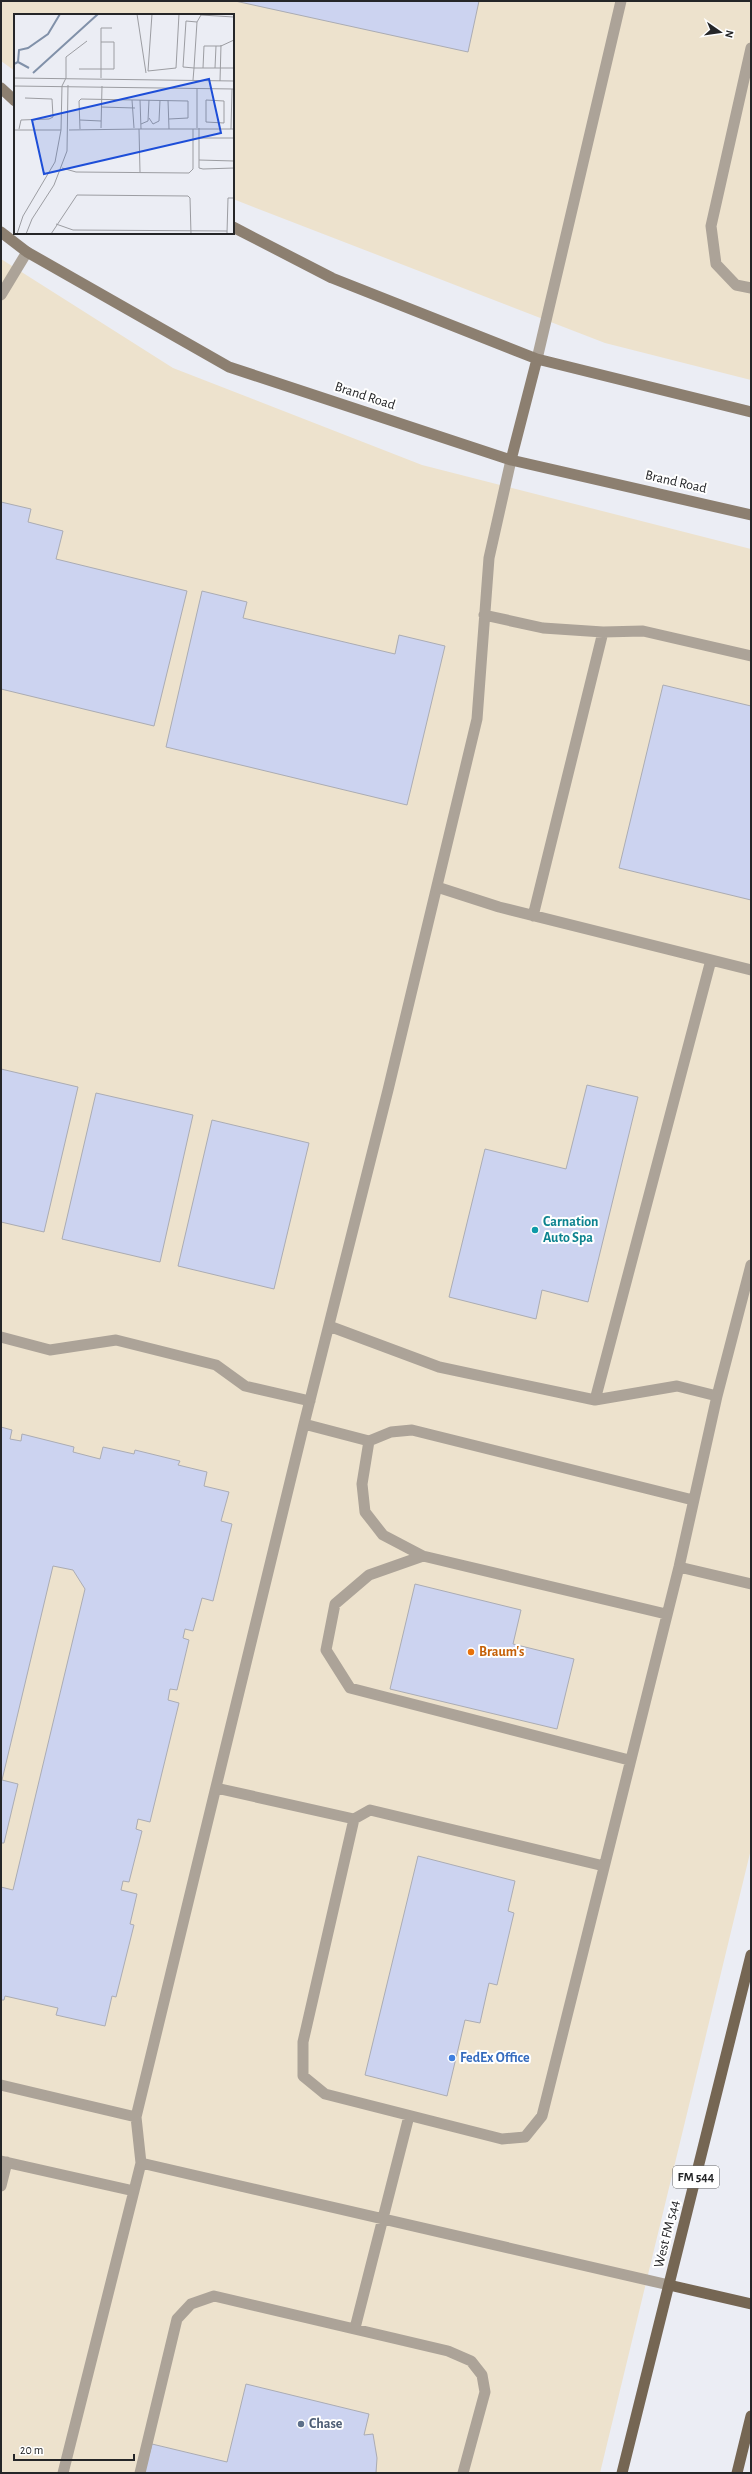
<svg xmlns="http://www.w3.org/2000/svg" width="752" height="2474" viewBox="0 0 752 2474" font-family="'Alegreya Sans',sans-serif">
  <style>
    .commercial { fill: #ede2cd }
    .building { fill: #ccd3f0; stroke: #abacb3 }
    .lines { fill: none; stroke-linecap: round; stroke-linejoin: round }
    .service { stroke: #aca398; stroke-width: 11 }
    .secondary { stroke: #8c7f70; stroke-width: 11 }
    .primary { stroke: #756653; stroke-width: 11 }
    .culture-dot { fill: #0f9aa8; stroke: #fff; stroke-width: 1.5 }
    .food-dot { fill: #e8710a; stroke: #fff; stroke-width: 1.5 }
    .shop-dot { fill: #3f7fe0; stroke: #fff; stroke-width: 1.5 }
    .service-dot { fill: #5c6f8a; stroke: #fff; stroke-width: 1.5 }
    .labels { text-anchor: middle; dominant-baseline: central; stroke-width: 4; stroke-linejoin: round; paint-order: stroke }
    .shield { fill: #fff; stroke: #666768; stroke-width: 1 }
    .shield-label { font-size: 13px; font-weight: bold; fill: #252628 }
    .street-label { font-size: 14px; fill: #252628; stroke: #fff }
    .culture-label { font-size: 14px; font-weight: bold; fill: #0d838f; stroke: #fff; text-anchor: start }
    .food-label { font-size: 14px; font-weight: bold; fill: #c56008; stroke: #fff; text-anchor: start }
    .shop-label { font-size: 14px; font-weight: bold; fill: #366cbe; stroke: #fff; text-anchor: start }
    .service-label { font-size: 14px; font-weight: bold; fill: #4e5e75; stroke: #fff; text-anchor: start }
    .inset-river { fill: none; stroke: #8191a9; stroke-width: 2 }
    .inset-road { fill: none; stroke: #9c9da2; stroke-width: 1 }
    .view { fill: #1d4ed8; fill-opacity: 0.15; stroke: #1d4ed8; stroke-width: 2 }
    .inset-edge { fill: none; stroke: #252628; stroke-width: 2 }
  </style>
  <rect width="100%" height="100%" fill="#ebedf4"/>
  <path class="commercial" d="M1 1H751V380L605 343 233 199V15H15V71L1 61Z
    M1 259 173 368 422 465 751 549V1849L600 2473H1Z"/>
  <path class="building" d="M235 1H479L468 52Z
    M1 502 31 509 28 522 63 531 56 559 187 591 154 726 1 689Z
    M202 591 247 602 243 618 395 654 399 635 445 646 407 805 166 747Z
    M663 685 751 706V900L619 868Z
    M1 1069 78 1087 44 1232 1 1222Z
    M587 1085 638 1097 588 1302 542 1290 536 1319 449 1297 485 1149 566 1169Z
    M96 1093 193 1115 160 1262 62 1239Z
    M212 1120 309 1143 274 1289 178 1266Z
    M1 1427 12 1430 10 1439 21 1441 22 1434 74 1447 73 1452 100 1459 103 1447 134 1454 135 1450 180 1461 178 1465 207 1472 204 1486 229 1492 221 1521 232 1524 213 1601 202 1598 193 1631 185 1629 183 1638 189 1640 177 1690 170 1689 168 1700 179 1703 150 1822 138 1819 136 1829 142 1831 129 1882 123 1881 121 1890 137 1894 130 1924 134 1925 116 1997 112 1996 105 2026 56 2015 58 2008 5 1996 4 2000H1V1887L13 1890 85 1589 73 1570 53 1566 2 1780 18 1784 4 1843H1Z
    M415 1584 521 1610 513 1644 574 1659 557 1729 390 1689Z
    M418 1856 515 1881 508 1911 514 1913 497 1985 489 1983 480 2023 465 2020 447 2096 365 2075Z
    M246 2384 369 2414 364 2435 373 2434 377 2458 376 2473H144L152 2444 227 2462Z"/>
  <g class="lines">
    <path class="service" d="M751 48 711 226 716 264 736 285 751 288
      M1 295 27 252
      M537 359 621 1
      M511 460 489 558 477 719 388 1090 304 1424 369 1441 391 1432 412 1430 693 1500
      M484 615 543 628 603 632 643 631 751 656
      M437 887 499 907 751 970
      M533 916 603 632
      M329 1326 439 1367 595 1400 677 1386 717 1396
      M1 1337 50 1350 116 1340 216 1365 245 1386 310 1401
      M595 1400 711 960
      M369 1441 362 1484 365 1512 383 1535 423 1556 666 1614
      M423 1556 369 1575 335 1604 326 1650 350 1688 629 1760
      M679 1567 751 1584
      M216 1788 354 1819 370 1810 604 1866
      M354 1819 303 2042V2076L325 2094 502 2139 525 2137 542 2116 679 1567 717 1396 751 1265
      M1 2085 136 2117
      M1 2161 134 2191
      M141 2163 669 2285
      M1 2186 7 2162
      M355 2328 409 2116
      M63 2473 141 2163 136 2117 304 1424
      M140 2473 177 2319 191 2304 214 2296 448 2351 471 2361 482 2375 485 2392 463 2473"/>
    <path class="secondary" d="M1 88 15 101
      M233 227 332 278 537 359 751 412
      M1 232 27 252 229 367 511 460 751 515
      M511 460 537 359"/>
    <path class="primary" d="M669 2285 751 2304
      M622 2473 751 1955
      M737 2473 751 2416"/>
  </g>
  <circle class="culture-dot" cx="535" cy="1230" r="4"/>
  <circle class="food-dot" cx="471" cy="1652" r="4"/>
  <circle class="shop-dot" cx="452" cy="2058" r="4"/>
  <circle class="service-dot" cx="301" cy="2424" r="4"/>
  <g class="labels">
    <rect class="shield" x="673" y="2166" width="46" height="22" rx="3"/>
    <g class="shield-label">
      <text x="696" y="2177">FM 544</text>
    </g>
    <g class="street-label">
      <text transform="translate(365 396) rotate(18)">Brand Road</text>
      <text transform="translate(676 482) rotate(13)">Brand Road</text>
      <text transform="translate(667 2234) rotate(-76)">West FM 544</text>
    </g>
    <g class="culture-label">
      <text x="543" y="1222">Carnation<tspan x="543" dy="16">Auto Spa</tspan></text>
    </g>
    <g class="food-label">
      <text x="479" y="1652">Braum's</text>
    </g>
    <g class="shop-label">
      <text x="460" y="2058">FedEx Office</text>
    </g>
    <g class="service-label">
      <text x="309" y="2424">Chase</text>
    </g>
  </g>
  <g transform="translate(14 14)">
    <rect width="220" height="220" fill="#ebedf4"/>
    <path class="inset-river" d="M4 48 15 54M0 50 4 48 5 36 14 34 34 20 46 0M19 59 84 0"/>
    <path class="inset-road" d="M123 0 132 59M138 0 134 57 162 54 165 0M172 7 183 8 180 54 169 53ZM183 8 187 1 220 3M189 54 190 32H207L220 26M201 54 202 32M65 55H100V28H87M0 64 220 67M52 64V43L73 27M87 64V14H98M179 66 180 54H220M206 67 207 31M0 72 220 75M118 86 120 114M154 86 155 115M192 86 210 87V109L192 108ZM87 93 121 94M135 104 139 110 145 107 146 86M66 106 87 107M127 110 134 107 135 86M87 114 88 72M183 114V74M185 114V154L189 155 220 154V124M5 115 7 106 35 105 39 103 38 85 11 84M66 115 65 87 67 85 174 87V104L155 105M125 115 126 158M127 115H220M217 115 218 75M0 116H47M55 116 127 115 126 86M185 124H220M185 146 220 147M48 154 62 158 175 159 179 155V115M42 210 59 216 213 217M213 219 214 184H220M3 220 9 202 41 148 47 116 48 72 52 64M12 220 18 205 40 171 53 137 54 71M37 220 63 181 174 182 176 184 177 220"/>
    <path class="view" d="M195 65 207 119 30 160 18 106Z"/>
    <rect width="220" height="220" class="inset-edge"/>
  </g>
  <rect width="752" height="2474" fill="none" stroke="#252628" stroke-width="4"/>
  <g transform="translate(720 32) rotate(103)" stroke="#ffffff" stroke-width="3" paint-order="stroke">
  <path d="M0-3L7 15L0 10L-7 15Z" fill="#252628"/>
  <text y="-6" font-size="11" font-weight="bold" text-anchor="middle" fill="#252628">N</text>
  </g>
  <path d="M14 2454v6h120v-6" fill="none" stroke="#252628" stroke-width="2"/>
  <text x="20" y="2454" font-size="12" fill="#252628" stroke="#ffffff" stroke-width="3" paint-order="stroke">20 m</text>
</svg>
